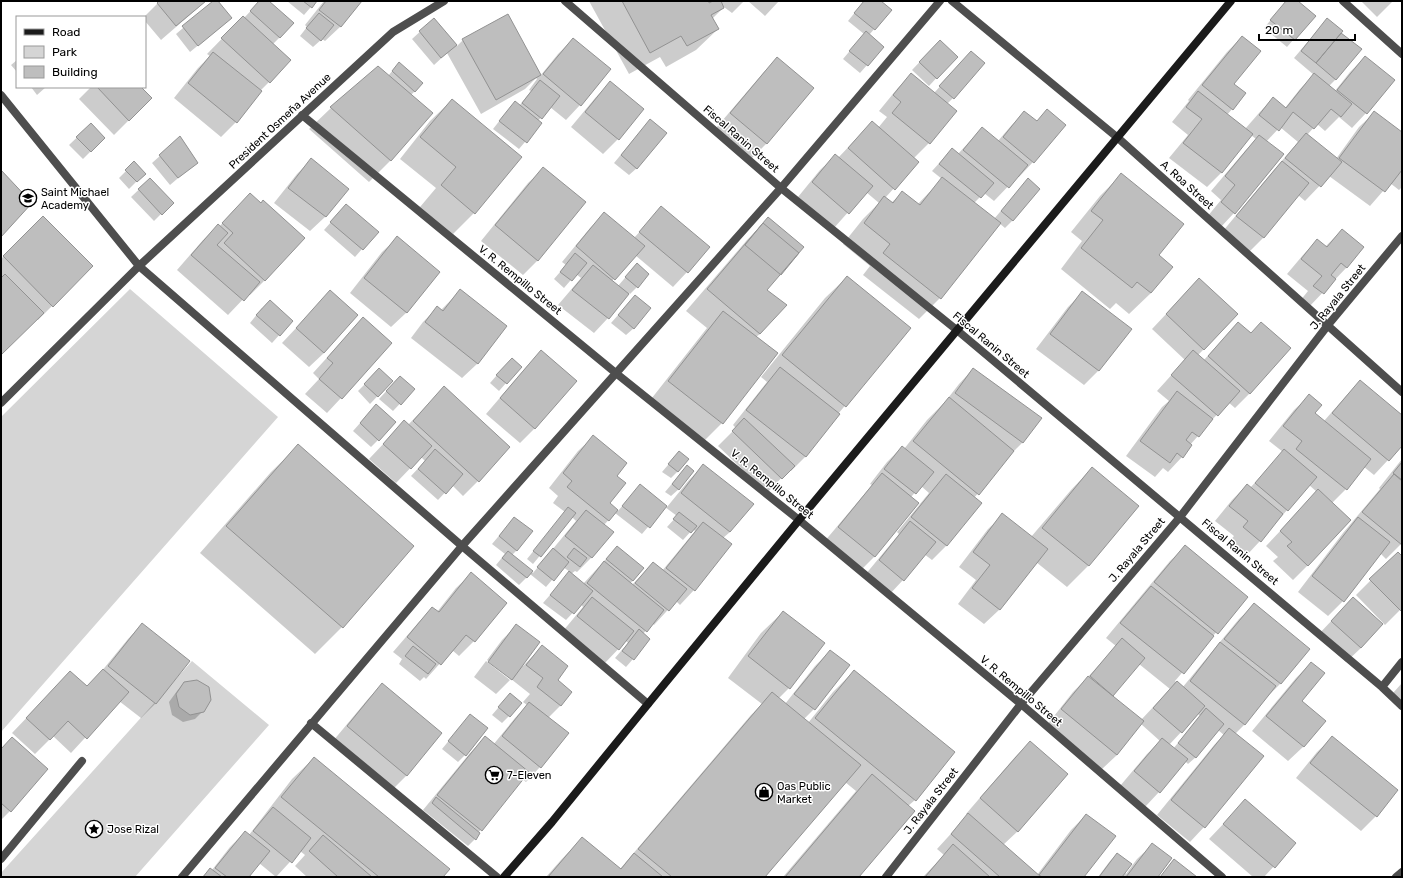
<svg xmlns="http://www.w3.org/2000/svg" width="1403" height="878" viewBox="0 0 1403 878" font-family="Rubik,sans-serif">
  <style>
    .green { fill: #d5d5d5 }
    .shadow { fill: #0003; fill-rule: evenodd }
    .building { fill: #bebebe; stroke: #929292 }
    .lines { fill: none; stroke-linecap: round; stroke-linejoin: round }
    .service { stroke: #4e4e4e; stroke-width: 8 }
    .minor { stroke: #4e4e4e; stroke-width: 8 }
    .secondary { stroke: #1b1b1b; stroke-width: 8 }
    .labels { text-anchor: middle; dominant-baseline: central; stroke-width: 3; stroke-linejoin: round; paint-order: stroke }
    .street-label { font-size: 11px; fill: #000; stroke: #fff }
    .poi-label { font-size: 11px; fill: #000; stroke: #fff; text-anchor: start }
  </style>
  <rect width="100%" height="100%" fill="#fff"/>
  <path class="green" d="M130 289 278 417 1 732V417Z
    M192 661 269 725 135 877H1V873Z"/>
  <path class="shadow" d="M160 1H206L161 40 145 21V17H144Z
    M215 1H217L223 25 190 52 176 34Z
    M260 1H267L280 37 273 44 269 82 260 91 236 122 221 137 174 98 198 68 210 56 207 54 243 17 244 18Z
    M287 1H316L304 15Z
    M324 1H361L340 27 325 41 322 39 313 47 300 36 307 27 305 25Z
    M589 1H707L709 4 715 1H744L732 13 724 7 712 19 718 29 696 50 666 67 660 57 629 74Z
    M748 1H779L765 16Z
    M864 1H879L890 11 869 35 883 47 860 73 843 59 864 34 848 21Z
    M1287 1H1297L1314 16 1287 47 1264 28Z
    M1361 1H1393L1377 17Z
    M507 15 541 75 558 54 573 39 580 105 566 120 550 107 538 121 541 123 519 149 493 129 508 110 519 106 531 91 529 90 537 79 536 78 525 89 481 114 447 53 434 65 412 39 434 19 457 46 463 40Z
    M1327 19 1336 79 1329 86 1335 91 1350 72 1365 57 1366 113 1352 128 1339 117 1325 131 1317 124 1307 135 1336 159 1359 127 1374 113 1402 134V187L1399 190 1390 183 1370 206 1329 176 1305 201 1298 195 1263 238 1249 252 1223 231 1268 177 1298 142 1280 127 1266 142 1234 213 1220 228 1207 217 1221 200 1211 191 1245 151 1256 139 1251 135 1221 173 1207 187 1169 158 1188 135 1172 122 1189 101 1188 100 1227 52 1242 37 1233 84 1245 94 1227 115 1245 129 1259 113 1273 98 1285 108 1300 89 1314 75 1294 58Z
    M933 48 956 57 929 86 912 70Z
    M777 58 813 89 766 144 752 158 716 128 763 73Z
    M17 60V72L11 65Z
    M964 60 953 98 947 104 929 143 913 159 917 163 885 198 891 203 902 193 917 205 942 179 932 171 952 149 958 154 982 128 998 141 1010 127 1024 112 1033 162 1019 177 1018 176 994 201 984 193 974 203 994 219 1028 179 1013 220 1005 228 999 223 940 298 919 319 863 275 870 266 843 244 863 219 879 203 866 192 834 228 798 197 820 170 835 156 838 158 872 122 878 128 887 117 879 111 897 89 911 74 934 93Z
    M399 63 415 91 411 95 432 113 390 161 369 182 309 129 331 108 378 68 388 76Z
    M610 83 618 139 603 154 571 127 596 97Z
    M31 87H46L37 95Z
    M91 87H140L151 98 114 135 79 99Z
    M452 100 474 213 453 234 420 207 436 188 400 159 430 121Z
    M91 124 104 138 83 159 69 145Z
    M643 128 637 168 629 175 614 163Z
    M180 138 197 162 170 185 152 163Z
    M311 160 348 189 325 217 310 231 274 203 297 174Z
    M134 163 137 181 129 189 119 178Z
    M543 169 538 260 523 275 481 241 528 183Z
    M1121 175 1157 256 1151 293 1129 314 1116 303 1110 309 1061 269 1082 241 1071 232 1100 196Z
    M150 179 172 203 154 221 131 197Z
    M661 208 687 272 673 287 635 255 612 281 618 286 630 272 637 287 630 294 629 293 608 318 594 333 558 305 581 278 576 274 564 288 554 279 566 265 562 262 590 228 605 214 634 238Z
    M235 209 264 281 250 295 248 294 228 315 177 270 203 240 218 226 219 227Z
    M339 213 362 249 355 257 324 230Z
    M43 217 92 266 38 320 36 319 1 354V259Z
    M768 219 765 290 760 334 756 337 722 423 701 444 648 403 707 328 686 311 747 240Z
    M1342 230 1347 267 1308 308 1300 301 1308 291 1287 274 1303 255 1317 240 1325 247Z
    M397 238 439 272 406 313 391 327 350 293 382 252Z
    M847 277 910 328 838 414 806 456 791 471 789 470 767 493 718 446 736 428 733 425 767 382 761 377 825 298Z
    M1199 279 1204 349 1197 356 1203 361 1238 323 1250 334V393L1235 408 1228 402 1190 445 1182 457 1168 472 1163 468 1155 477 1126 456 1162 407 1169 401 1157 391 1185 360 1152 329Z
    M460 291 506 326 477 364 462 378 411 338 423 322 438 307 441 310Z
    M330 292 324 353 309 367 282 343Z
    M1082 293 1130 329 1098 371 1084 385 1036 349 1068 307Z
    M635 296 634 328 626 335 611 323Z
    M262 308 292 321 272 343 250 323Z
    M363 318 341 398 327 413 305 394 319 379 313 373Z
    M541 352 535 428 520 443 486 414 527 366Z
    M504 367H520L499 391 490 383Z
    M973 369 1040 419 1022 443 1013 452 974 498 981 503 946 546 932 560 924 554 903 580 889 595 865 575 899 534 897 532 929 493 921 486 911 497 875 556 860 571 824 542 872 485 870 484 887 462 902 447 904 449 927 420 945 402 959 384Z
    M379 370 391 382 370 404 358 391Z
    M1360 381 1402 416V445L1374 475 1364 467 1346 489 1332 503 1308 565 1293 580 1273 561 1278 557 1266 546 1317 492 1309 485 1260 541 1246 556 1229 542 1234 536 1215 521 1232 500 1247 485 1250 488 1283 452 1269 441 1294 410 1309 396 1314 413 1324 421 1346 396Z
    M393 384 413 390 393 411 379 399Z
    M430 402 478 481 463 496 452 485 438 500 411 476 425 461 421 457 396 483 369 459 404 422 408 425Z
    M369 413 378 440 371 447 353 431Z
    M593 437 615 476 609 503 618 511 640 485 667 507 689 480 703 466 730 532 723 538 694 590 680 605 676 601 654 625 652 623 643 634 633 659 626 667 615 658 628 643 626 641 604 664 563 631 583 607 581 604 566 620 543 603 570 572 563 567 546 587 530 574 519 585 496 565 505 554 492 544 514 518 517 550 512 555 533 573 576 521 572 517 533 564 527 559 565 512 553 503 558 496 549 488 578 451ZM665 507 677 516 667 527 683 540 693 529 695 531 662 571 653 563 632 585 630 584 643 568 617 547 583 584 571 574 575 571 577 572 591 558 612 532 604 525 615 513 642 534Z
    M298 446 342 627 315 654 200 553 271 472Z
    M679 452 678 471 671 478 662 472Z
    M1402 459V543L1386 559 1380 553 1343 601 1328 616 1298 592 1343 533 1380 489 1379 488Z
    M687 466 679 489 671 496 665 492Z
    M1092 468 1137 506 1088 566 1067 587 1036 562 999 610 984 624 958 604 976 580 959 567 988 529 1003 515 1031 537 1071 490Z
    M1185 547 1246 597 1175 681 1182 688 1239 619 1254 605 1308 649 1280 684 1267 697 1244 725 1235 734 1204 827 1190 842 1157 815 1215 744 1224 735 1218 730 1196 757 1188 764 1185 761 1159 792 1145 807 1120 786 1147 754 1160 741 1141 724 1117 755 1102 769 1047 725 1073 692 1088 677 1116 646 1106 638 1170 561ZM1139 664 1170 689 1141 720 1111 696ZM1198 714 1200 716 1173 749 1169 745Z
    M1398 553 1400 556 1402 554V608L1385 625 1356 595Z
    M471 574 506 603 474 641 459 656 452 650 426 679 424 677 420 681 399 664 402 659 393 652 418 623 432 608 437 612 456 588Z
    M1353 598 1361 648 1346 662 1317 636Z
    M783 612 789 688 779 698 785 704 815 666 830 651 848 665 814 709 804 719 808 723 833 692 854 671 915 800 908 806 858 877H783L856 791 845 782 764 877H546L561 860 582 838 620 869 751 715 762 704 728 678 761 633Z
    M142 624 189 661 155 704 141 718 119 701 71 753 53 736 35 754 12 733 56 687H86L101 672 128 639Z
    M516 626 522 665 523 666 542 647 556 680 561 705 548 718 540 767 526 782 522 779 478 833 475 839 468 846 423 810 470 753 485 738 493 745 515 718 527 705 523 702 530 694 511 679 510 680V678L487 660 502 640Z
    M486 661 510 680 496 694 474 677Z
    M1311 663 1300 701 1324 721 1303 747 1288 761 1252 731 1296 678Z
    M184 683 203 711 195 719 183 722 172 715 169 702 177 691Z
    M1402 683V702L1393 693Z
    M382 685 407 775 392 790 333 741 368 699Z
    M510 694 509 716 502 723 492 715Z
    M470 715 466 754 458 762 442 749Z
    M1332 738 1397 790 1376 816 1361 831 1296 778 1317 752Z
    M1030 742 1018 831 1003 845 1037 875 1071 830 1086 815 1083 877H923L944 855 937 849 968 815 966 814 1015 757Z
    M1 749 10 811 1 820Z
    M314 758 442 877H307L295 866 305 855 300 851 276 877 259 863 248 877H202L210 869 212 870 230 847 245 832 249 835 292 779Z
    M1245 801 1295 843 1264 877H1253L1209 839Z
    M1152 845 1156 877H1098L1110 861 1117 854 1126 874 1137 859Z"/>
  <path class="building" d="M159 1H206L176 26 157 3Z
    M213 1H218L232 18 198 46 182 26Z
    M259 1H269L294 23 280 38 250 11Z
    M303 1H317L312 8Z
    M326 1H362L341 27 319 10Z
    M622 1H709V3L713 1H721L724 8 711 15 719 29 687 46 681 36 650 53Z
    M864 1H881L892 10 875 30 854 13Z
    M1286 1H1298L1316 16 1295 40 1270 20Z
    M319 13 334 25 321 41 306 28Z
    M508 14 541 75 496 100 462 39Z
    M243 16 291 60 270 83 221 38Z
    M434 18 457 45 441 58 419 31Z
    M1327 18 1343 31 1316 63 1301 51Z
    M866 31 884 47 868 66 849 51Z
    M1341 33 1362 49 1336 80 1316 63Z
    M1242 36 1261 51 1234 84 1246 93 1233 110 1202 85Z
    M573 38 611 69 581 106 543 74Z
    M940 40 958 57 937 79 919 62Z
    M971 51 985 63 954 99 939 86Z
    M213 52 262 91 237 123 188 83Z
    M1365 56 1395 80 1367 114 1337 90Z
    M777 57 814 88 767 144 730 113Z
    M399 62 423 83 415 92 392 71Z
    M378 66 433 113 391 161 330 107Z
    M911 73 957 111 930 144 892 113 901 102 893 95Z
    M1314 73 1352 104 1341 117 1331 109 1314 129 1293 112 1279 131 1259 115 1273 97 1286 108Z
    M540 80 560 96 542 119 522 103Z
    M610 81 644 109 619 140 585 112Z
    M97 87H141L152 98 129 121Z
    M1198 91 1253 134 1222 173 1183 143 1202 119 1186 107Z
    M452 99 522 157 475 214 441 185 456 167 420 137Z
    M515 101 542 123 527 143 499 121Z
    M1047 109 1066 125 1034 163 1003 137 1024 111 1037 121Z
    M1374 111 1402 132V170L1385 192 1339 158Z
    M650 119 667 133 637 169 621 155Z
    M872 121 919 162 895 190 848 148Z
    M91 123 105 138 91 152 76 137Z
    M982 127 1028 165 1009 188 963 150Z
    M1306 133 1342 162 1321 187 1285 158Z
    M1259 135 1284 154 1235 214 1221 202 1235 185 1225 176Z
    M180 136 198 163 178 178 159 155Z
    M952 148 994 183 981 198 939 164Z
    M835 154 873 186 849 214 812 182Z
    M311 158 349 189 326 217 288 188Z
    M134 161 146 174 137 182 125 170Z
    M1282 161 1309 183 1264 238 1236 216Z
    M543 167 586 202 538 261 495 225Z
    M1 170 32 203 1 237Z
    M1121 173 1184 224 1159 255 1173 267 1151 293 1137 282 1132 288 1081 248 1103 220 1091 211Z
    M942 177 1001 223 941 299 883 253 890 244 864 223 884 196 893 203 902 191 920 205Z
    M150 178 174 203 162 215 138 189Z
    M1028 178 1040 189 1013 221 1001 211Z
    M250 193 261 203 263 200 305 238 265 281 224 243 233 233 222 223Z
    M346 204 379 232 363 250 330 222Z
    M661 206 710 247 688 273 639 232Z
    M604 212 645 246 615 280 576 246Z
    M43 216 93 266 53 307 3 256Z
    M768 217 804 247 767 290 787 305 760 334 707 289Z
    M763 223 799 253 781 275 745 245Z
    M218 224 228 233 217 245 260 282 244 301 191 255Z
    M1342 229 1364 247 1347 268 1341 263 1331 275 1336 279 1324 294 1313 286 1322 276 1301 259 1317 239 1327 247Z
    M397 236 440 272 407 313 364 278Z
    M575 253 587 263 572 281 560 272Z
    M637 263 649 274 638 288 625 277Z
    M593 265 629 294 609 319 572 290Z
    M5 274 44 313 1 355V278Z
    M847 276 911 328 846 407 782 355Z
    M1199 278 1238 314 1204 350 1166 314Z
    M460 289 507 326 478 364 425 322 437 306 443 311Z
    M330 290 358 315 324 353 296 328Z
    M1082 291 1132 329 1099 371 1050 334Z
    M635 295 651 308 634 329 618 315Z
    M270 300 293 321 280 336 256 315Z
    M723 311 778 353 723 424 668 381Z
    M363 317 392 343 342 399 319 379 333 363 327 358Z
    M1238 322 1251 333 1261 322 1291 348 1250 394 1208 356Z
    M541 350 577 381 535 429 500 398Z
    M1193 350 1240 391 1218 416 1171 375Z
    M512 358 522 367 507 384 496 375Z
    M780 367 840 414 806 457 746 410Z
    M379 368 393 381 378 397 364 384Z
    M973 368 1042 418 1023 443 955 393Z
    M400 376 415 389 401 405 386 391Z
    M1360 380 1402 415V446L1389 461 1332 413Z
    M444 386 510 447 479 482 413 421Z
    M1177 391 1213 419 1199 437 1192 432 1186 440 1192 445 1183 458 1177 453 1170 463 1140 441Z
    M1309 394 1322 405 1315 413 1371 459 1347 490 1296 449 1302 441 1283 426Z
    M949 397 1014 451 979 495 913 441Z
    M376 404 396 422 379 441 360 423Z
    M744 418 795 466 782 479 732 431Z
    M404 420 432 446 411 469 383 444Z
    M593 435 627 463 617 476 626 483 610 503 618 510 609 521 567 487 572 481 563 473Z
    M298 444 414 546 343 628 226 526Z
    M902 446 934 472 916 494 884 469Z
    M435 449 463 474 446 494 418 469Z
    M1284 449 1317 477 1288 511 1255 483Z
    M679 451 689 459 678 472 668 464Z
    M1402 462V480L1393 473Z
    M703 464 754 504 730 532 681 493Z
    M687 465 694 471 679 490 672 484Z
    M1092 467 1139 506 1089 566 1042 528Z
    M882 473 919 503 875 557 838 527Z
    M946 474 982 503 947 546 911 517Z
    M1394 474 1402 481V545L1362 512Z
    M640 484 667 506 650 528 622 506Z
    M1247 484 1283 514 1261 542 1243 527 1248 521 1229 506Z
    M1318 489 1351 520 1308 566 1287 546 1292 542 1280 531Z
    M568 507 576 513 541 557 533 551Z
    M586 510 614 532 592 558 565 536Z
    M679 512 697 526 691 533 673 519Z
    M1002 513 1048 549 1000 610 972 588 990 565 973 552Z
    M514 517 533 531 517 551 499 536Z
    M1358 517 1390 542 1344 602 1312 576Z
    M910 521 936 542 904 581 879 560Z
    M703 522 732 544 695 591 666 568Z
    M1185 545 1248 597 1218 634 1154 582Z
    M617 546 644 568 633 581 606 559Z
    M553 548 569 562 554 581 537 567Z
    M574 548 587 558 580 567 567 557Z
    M508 551 533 571 527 578 502 558Z
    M1398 552 1402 556V610L1401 611 1369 579Z
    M604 561 664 610 647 632 587 583Z
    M653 562 687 589 669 611 635 583Z
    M569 571 593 591 574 614 550 595Z
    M471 572 507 603 475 642 466 635 441 665 407 637 432 607 439 612Z
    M1151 586 1214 636 1184 674 1120 623Z
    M592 597 634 631 619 650 577 616Z
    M1353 597 1383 624 1361 648 1331 621Z
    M1254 603 1310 649 1281 684 1224 639Z
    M783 611 825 643 790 689 748 656Z
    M142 623 190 661 156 704 108 666Z
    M516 624 540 642 512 680 488 662Z
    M639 629 650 639 634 660 622 651Z
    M1122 638 1145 658 1113 696 1090 676Z
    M1220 642 1276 686 1245 725 1190 681Z
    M542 645 568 666 558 680 572 692 561 706 537 687 543 678 526 665Z
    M413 646 436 664 428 674 405 656Z
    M830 650 850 665 815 710 794 694Z
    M1311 662 1325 673 1302 701 1326 721 1304 747 1266 716Z
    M103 669 129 692 87 739 68 721 50 740 26 718 70 671 87 686Z
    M854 670 955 752 916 801 815 718Z
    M1088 676 1144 721 1117 755 1061 709Z
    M197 680 209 687 211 700 204 712 190 715 179 707 176 694 184 682Z
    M1177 681 1205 706 1182 733 1153 708Z
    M382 683 442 733 407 776 347 726Z
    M772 692 861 765 765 877H672L638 849Z
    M510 693 522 703 510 717 498 707Z
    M529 702 569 733 541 768 502 736Z
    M1206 708 1224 724 1196 758 1178 743Z
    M470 714 488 728 466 756 448 741Z
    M1229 728 1264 756 1205 828 1171 800Z
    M485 736 529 772 482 831 437 795Z
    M1332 736 1398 790 1377 817 1310 763Z
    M12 737 48 769 11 812 1 803V749Z
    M1162 738 1188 759 1160 793 1134 771Z
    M1030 741 1068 774 1018 832 980 798Z
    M314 757 450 869 443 877H379L281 797Z
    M872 774 915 811 859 877H785Z
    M436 797 480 833 476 840 432 803Z
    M1245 799 1296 843 1275 868 1223 824Z
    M273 807 311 838 292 863 253 831Z
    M968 813 1041 877H1000L951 834Z
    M1086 814 1116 836 1084 877H1042L1039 875Z
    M245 831 270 851 249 877H227L215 868Z
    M323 835 372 877H338L309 851Z
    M582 837 621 869 634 853 663 877H548Z
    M1152 843 1172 858 1158 877H1126Z
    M953 844 990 877H925Z
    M1117 853 1132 864 1122 877H1099Z
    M1174 859 1197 877H1160Z
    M210 868 222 877H203Z"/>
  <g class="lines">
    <path class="service" d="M1 403 139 266"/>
    <path class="minor" d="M565 1 781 188 958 331 1382 687 1402 706
      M952 1 1118 138 1402 392
      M1343 1 1402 54
      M1 95 139 266 462 546 648 704
      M302 115 617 374 799 520 1021 704 1222 877
      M139 266 393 32 444 1
      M1382 687 1402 662
      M311 723 497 877
      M1 859 82 761
      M182 877 462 546 781 188 940 1
      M886 877 1021 704 1180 517 1328 325 1402 236
      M1396 877 1402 872"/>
    <path class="secondary" d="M504 877 552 822 648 704 799 520 1231 1"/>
  </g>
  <defs>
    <symbol id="school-ring" viewBox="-11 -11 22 22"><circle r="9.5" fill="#fff" stroke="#000" stroke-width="1.5"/><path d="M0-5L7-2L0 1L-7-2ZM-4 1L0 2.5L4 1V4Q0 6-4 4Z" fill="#000"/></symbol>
    <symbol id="supermarket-ring" viewBox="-11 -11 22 22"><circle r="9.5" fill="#fff" stroke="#000" stroke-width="1.5"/><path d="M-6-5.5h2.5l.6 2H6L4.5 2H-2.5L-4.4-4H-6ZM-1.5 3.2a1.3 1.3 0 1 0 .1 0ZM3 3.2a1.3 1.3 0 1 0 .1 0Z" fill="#000"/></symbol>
    <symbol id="shop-ring" viewBox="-11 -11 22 22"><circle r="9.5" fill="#fff" stroke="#000" stroke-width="1.5"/><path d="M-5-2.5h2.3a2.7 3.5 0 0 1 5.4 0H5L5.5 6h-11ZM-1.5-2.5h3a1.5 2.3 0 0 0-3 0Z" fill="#000"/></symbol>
    <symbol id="sight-ring" viewBox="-11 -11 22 22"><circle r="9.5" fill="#fff" stroke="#000" stroke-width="1.5"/><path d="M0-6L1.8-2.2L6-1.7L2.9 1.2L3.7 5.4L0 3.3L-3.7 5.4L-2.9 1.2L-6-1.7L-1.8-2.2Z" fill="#000"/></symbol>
  </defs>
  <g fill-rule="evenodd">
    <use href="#school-ring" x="18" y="188" width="20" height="20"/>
    <use href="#supermarket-ring" x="484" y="765" width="20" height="20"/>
    <use href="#shop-ring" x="754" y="782" width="20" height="20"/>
    <use href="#sight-ring" x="84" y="819" width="20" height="20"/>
  </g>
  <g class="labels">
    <g class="street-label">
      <text transform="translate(280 121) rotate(-43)">President Osmeña Avenue</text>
      <text transform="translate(741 139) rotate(41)">Fiscal Ranin Street</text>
      <text transform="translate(1187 185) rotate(42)">A. Roa Street</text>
      <text transform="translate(520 280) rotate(39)">V. R. Rempillo Street</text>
      <text transform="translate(1338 297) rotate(-51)">J. Rayala Street</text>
      <text transform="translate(991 345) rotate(40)">Fiscal Ranin Street</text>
      <text transform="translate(772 484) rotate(39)">V. R. Rempillo Street</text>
      <text transform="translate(1137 550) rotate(-50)">J. Rayala Street</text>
      <text transform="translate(1240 552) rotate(40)">Fiscal Ranin Street</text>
      <text transform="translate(1021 691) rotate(40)">V. R. Rempillo Street</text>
      <text transform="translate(931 801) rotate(-52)">J. Rayala Street</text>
    </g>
    <g class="poi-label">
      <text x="41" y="192">Saint Michael<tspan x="41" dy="13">Academy</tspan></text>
      <text x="507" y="775">7-Eleven</text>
      <text x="777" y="786">Oas Public<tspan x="777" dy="13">Market</tspan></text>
      <text x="107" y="829">Jose Rizal</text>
    </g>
  </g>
  <rect width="1403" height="878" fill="none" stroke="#000000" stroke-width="4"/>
  <rect x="16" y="16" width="130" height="72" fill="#ffffff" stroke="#999999"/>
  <rect x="24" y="29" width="20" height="6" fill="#1b1b1b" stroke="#999999"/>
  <text x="52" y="36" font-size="12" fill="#000000">Road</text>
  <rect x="24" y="46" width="20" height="12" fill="#d5d5d5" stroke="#999999"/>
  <text x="52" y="56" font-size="12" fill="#000000">Park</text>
  <rect x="24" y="66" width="20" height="12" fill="#bebebe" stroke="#999999"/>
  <text x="52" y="76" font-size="12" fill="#000000">Building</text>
  <path d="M1259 34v6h96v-6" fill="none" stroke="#000000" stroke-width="2"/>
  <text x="1265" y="34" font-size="12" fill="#000000" stroke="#ffffff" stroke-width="3" paint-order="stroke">20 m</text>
</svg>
